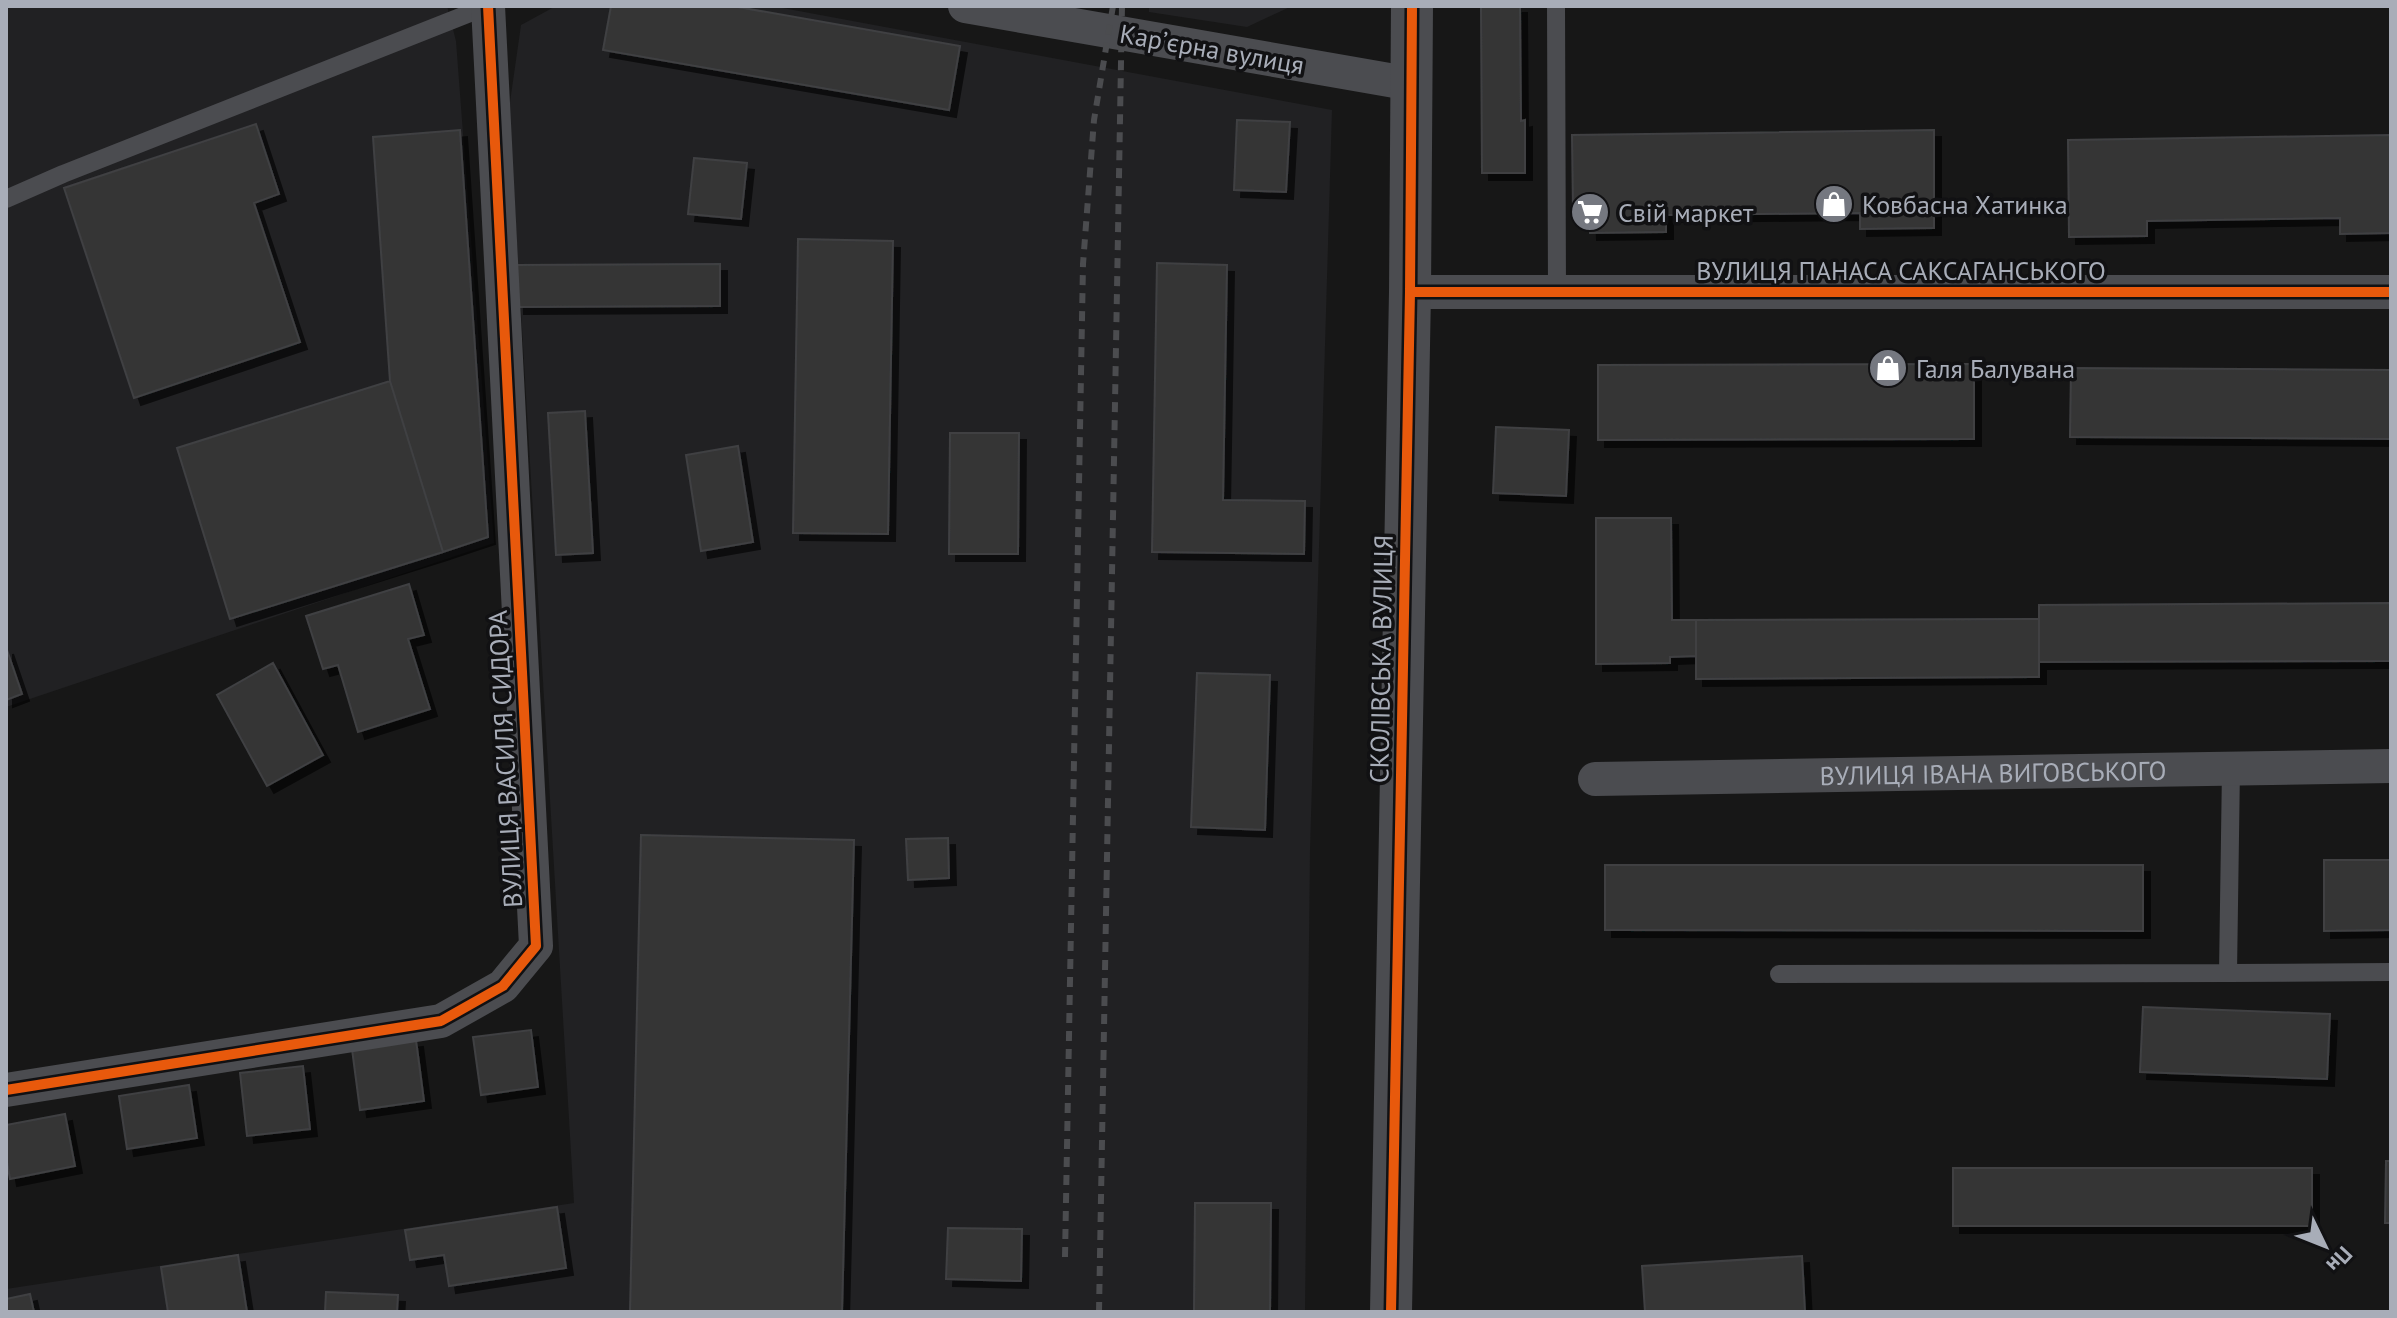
<svg xmlns="http://www.w3.org/2000/svg" width="2397" height="1318" viewBox="0 0 2397 1318" font-family="'PT Sans',sans-serif">
  <style>
    .built { fill: #212123 }
    .building { fill: #353536; stroke: #3f4043; stroke-width: 2; filter: url(#shadow) }
    .lines { fill: none; stroke-linecap: round; stroke-linejoin: round }
    .service { stroke: #4b4c50; stroke-width: 18 }
    .minor { stroke: #4b4c50; stroke-width: 34 }
    .tertiary { stroke: #4b4c50; stroke-width: 42 }
    .rail { stroke: #4b4c4f; stroke-width: 6; stroke-dasharray: 10 8; stroke-linecap: butt }
    .cycleway-casing { stroke: #111113; stroke-width: 15 }
    .cycleway { stroke: #e8590c; stroke-width: 10 }
    .labels { text-anchor: middle; dominant-baseline: central; stroke-width: 7; stroke-linejoin: round; paint-order: stroke }
    .street-label { font-size: 26px; fill: #a8adb8; stroke: #111113 }
    .poi-label { font-size: 26px; fill: #a8adb8; stroke: #111113; text-anchor: start }
  </style>
  <defs>
    <filter id="shadow"><feDropShadow dx="7" dy="7" stdDeviation="0" flood-color="#0009"/></filter>
  </defs>
  <rect width="100%" height="100%" fill="#171717"/>
  <path class="built" d="M6 6H447L456 41 494 543 6 707Z
    M556 6H772L1332 110 1310 850 1305 1312H6V1289L574 1203 509 109 521 25Z
    M1149 6H1292L1247 27 1149 12Z"/>
  <path class="building" d="M611 6H732L960 46 949 110 603 50Z
    M1481 6H1520L1521 121 1525 120V173H1482Z
    M1237 120 1290 122 1286 192 1234 190Z
    M256 124 279 194 254 203 300 342 134 398 64 188Z
    M460 130 488 537 443 552 390 381 373 137Z
    M1934 130V228L1860 229V213L1666 215V232L1590 233 1589 209H1573L1572 135Z
    M2391 135V233L2340 234V218L2147 221V236L2069 237 2068 140Z
    M694 158 747 163 741 219 688 214Z
    M798 239 893 241 888 534 793 533Z
    M1157 263 1227 265 1223 500 1305 501 1304 554 1152 552Z
    M720 264V306L517 307 516 265Z
    M1974 364V439L1598 440V365Z
    M2071 368 2391 370V439L2070 437Z
    M390 381 443 552 230 619 177 448Z
    M585 411 593 553 556 555 548 413Z
    M1496 427 1569 430 1566 496 1493 493Z
    M950 433H1019L1018 554H949Z
    M738 446 753 542 701 551 686 455Z
    M1596 518H1671L1672 620H1696V656L1670 657V663L1596 664Z
    M409 584 424 635 408 639 430 709 358 732 338 665 323 669 306 616Z
    M2391 603V661L2039 662V605Z
    M2039 619V677L1696 679V620Z
    M6 647 22 694 6 700Z
    M273 663 323 755 267 786 217 695Z
    M1197 673 1270 675 1265 830 1191 827Z
    M641 835 854 840 842 1312H630Z
    M948 838 949 878 908 880 906 839Z
    M2324 860H2391V930L2324 931Z
    M1605 865H2143V931L1605 930Z
    M2143 1007 2330 1014 2327 1079 2140 1072Z
    M531 1030 538 1087 481 1095 473 1037Z
    M416 1040 424 1101 360 1110 352 1049Z
    M303 1066 310 1129 247 1136 240 1073Z
    M189 1085 197 1138 127 1149 119 1096Z
    M65 1114 75 1166 10 1179 6 1157V1125Z
    M2386 1161H2391V1223H2385Z
    M1953 1168H2312V1226H1953Z
    M1195 1203H1271L1270 1312H1194Z
    M557 1207 566 1268 449 1286 444 1255 410 1260 405 1230Z
    M948 1228 1022 1229 1021 1281 946 1279Z
    M238 1255 247 1312H168L161 1267Z
    M1802 1256 1805 1312H1645L1642 1266Z
    M326 1292 398 1295 397 1312H325Z
    M30 1294 34 1312H6V1299Z"/>
  <g class="lines">
    <path class="service" d="M1556 6 1557 291
      M6 199 63 174 488 6
      M2228 973 2391 972
      M1779 974 2228 973 2231 768"/>
    <g class="minor">
      <path d="M965 6 1412 84"/>
      <path d="M1410 292H2391"/>
      <path id="s1" d="M1595 779 2391 766"/>
      <path d="M6 1090 441 1021 503 986 536 946 488 6"/>
    </g>
    <path class="tertiary" d="M1391 1312 1410 292 1412 6"/>
    <path class="rail" d="M1065 1257 1083 264 1094 120 1113 6
      M1099 1312 1122 6"/>
    <defs>
      <path id="cycleway" d="M1410 292H2391
        M6 1090 441 1021 503 986 536 946 488 6
        M1391 1312 1410 292 1412 6"/>
    </defs>
    <use href="#cycleway" class="cycleway-casing"/>
    <use href="#cycleway" class="cycleway"/>
  </g>
  <defs>
    <symbol id="shop-disc" viewBox="-11 -11 22 22"><circle r="9.5" fill="#757880" stroke="#111113"/><path d="M-5-2.5h2.3a2.7 3.5 0 0 1 5.4 0H5L5.5 6h-11ZM-1.5-2.5h3a1.5 2.3 0 0 0-3 0Z" fill="#fff"/></symbol>
    <symbol id="supermarket-disc" viewBox="-11 -11 22 22"><circle r="9.5" fill="#757880" stroke="#111113"/><path d="M-6-5.5h2.5l.6 2H6L4.5 2H-2.5L-4.4-4H-6ZM-1.5 3.2a1.3 1.3 0 1 0 .1 0ZM3 3.2a1.3 1.3 0 1 0 .1 0Z" fill="#fff"/></symbol>
  </defs>
  <g fill-rule="evenodd">
    <use href="#shop-disc" x="1812" y="182" width="44" height="44"/>
    <use href="#supermarket-disc" x="1568" y="190" width="44" height="44"/>
    <use href="#shop-disc" x="1866" y="346" width="44" height="44"/>
  </g>
  <g class="labels">
    <g class="street-label">
      <text transform="translate(1212 49) rotate(10)">Карʼєрна вулиця</text>
      <text x="1901" y="270">ВУЛИЦЯ ПАНАСА САКСАГАНСЬКОГО</text>
      <text transform="translate(1381 659) rotate(-89)">СКОЛІВСЬКА ВУЛИЦЯ</text>
      <text transform="translate(505 759) rotate(-93)">ВУЛИЦЯ ВАСИЛЯ СИДОРА</text>
      <text stroke="none"><textPath href="#s1" startOffset="398">ВУЛИЦЯ ІВАНА ВИГОВСЬКОГО</textPath></text>
    </g>
    <g class="poi-label">
      <text x="1862" y="204">Ковбасна Хатинка</text>
      <text x="1618" y="212">Свій маркет</text>
      <text x="1916" y="368">Галя Балувана</text>
    </g>
  </g>
  <rect width="2397" height="1318" fill="none" stroke="#a8adb8" stroke-width="16"/>
  <g transform="translate(2325 1246) rotate(133)" stroke="#111113" stroke-width="6" paint-order="stroke">
  <path d="M0-6L14 30L0 20L-14 30Z" fill="#a8adb8"/>
  <text y="-12" font-size="22" font-weight="bold" text-anchor="middle" fill="#a8adb8">Пн</text>
  </g>
</svg>
